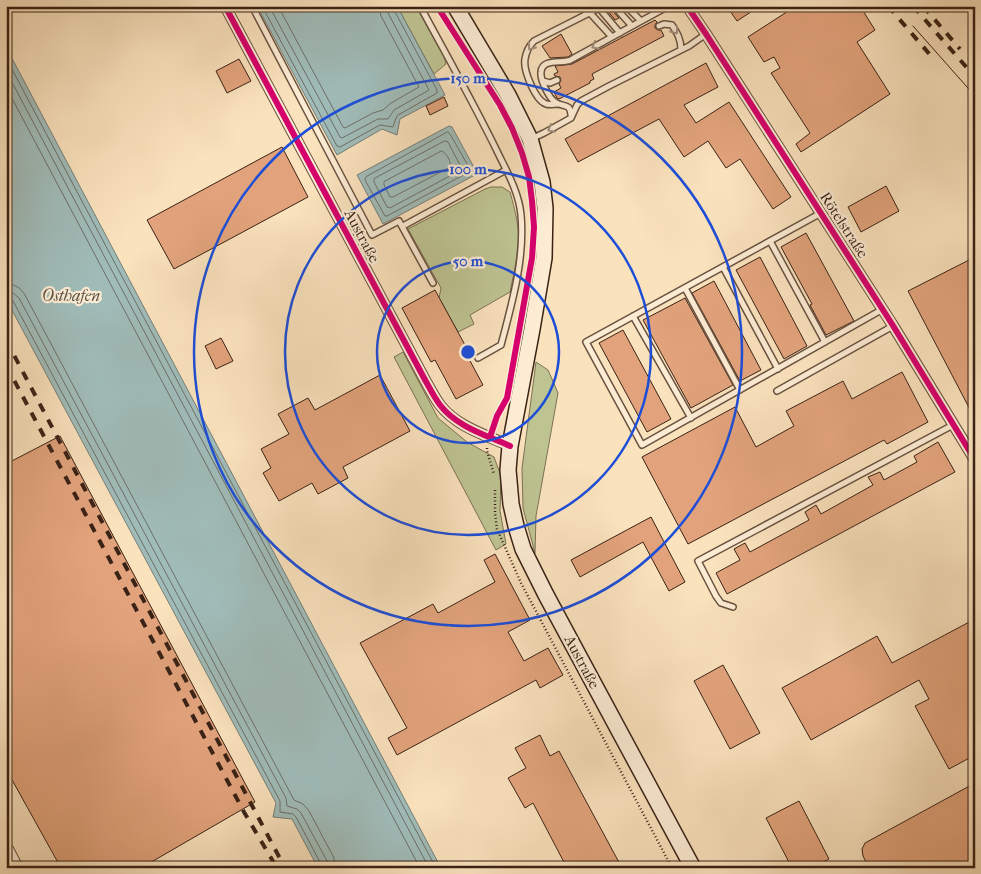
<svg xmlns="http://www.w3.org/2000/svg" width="981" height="874" viewBox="0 0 981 874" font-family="'IM FELL French Canon',serif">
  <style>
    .green { fill: #bec392; stroke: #7c7254 }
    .water { fill: #a0bcb9; stroke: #777e78 }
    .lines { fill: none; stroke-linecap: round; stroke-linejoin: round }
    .shore { stroke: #6c6f68; stroke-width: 1 }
    .building { fill: #e2a37c; stroke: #392216 }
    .service-casing { stroke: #695240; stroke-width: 8 }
    .minor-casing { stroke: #695240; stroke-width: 12 }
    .secondary-casing { stroke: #392216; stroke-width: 18 }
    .path { stroke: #392216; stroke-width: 2.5; stroke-dasharray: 1 2.5; stroke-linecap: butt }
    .service { stroke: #fcecd4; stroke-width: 5 }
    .minor { stroke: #fcecd4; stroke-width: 10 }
    .secondary { stroke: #fcecd4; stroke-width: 15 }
    .tram { stroke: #392216; stroke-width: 1 }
    .rail { stroke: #392216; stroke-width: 4; stroke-dasharray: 9 9; stroke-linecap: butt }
    .cycleway-casing { stroke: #fcecd4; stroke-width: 9 }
    .cycleway { stroke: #d6006c; stroke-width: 6 }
    .oneway { stroke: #a4917e }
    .ring { fill: none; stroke: #1d4ed8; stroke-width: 2.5 }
    .labels { text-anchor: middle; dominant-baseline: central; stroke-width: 4.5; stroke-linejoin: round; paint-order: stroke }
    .street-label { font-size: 15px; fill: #392216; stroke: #fcecd4 }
    .water-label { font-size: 16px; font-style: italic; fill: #585047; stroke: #fcecd4 }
    .centre { fill: #1d4ed8; stroke: #fcecd4; stroke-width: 2.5 }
    .ring-label { font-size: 15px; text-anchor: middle; font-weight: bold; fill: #1d4ed8; stroke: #fcecd4; stroke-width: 4.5; stroke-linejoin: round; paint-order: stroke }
  </style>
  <rect width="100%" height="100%" fill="#fae2bd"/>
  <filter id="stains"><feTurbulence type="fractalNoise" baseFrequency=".004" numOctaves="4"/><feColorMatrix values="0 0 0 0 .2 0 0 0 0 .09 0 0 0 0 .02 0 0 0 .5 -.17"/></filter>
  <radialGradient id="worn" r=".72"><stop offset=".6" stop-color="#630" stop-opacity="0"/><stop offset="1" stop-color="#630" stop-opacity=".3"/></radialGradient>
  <path class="green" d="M397 6H416L444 57 446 64 434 74Z
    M491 187H502L510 192C515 210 520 228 518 246 517 261 513 277 510 292L470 315 474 324 458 332 439 298 441 288 408 229 485 189Z
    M403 352 438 418 467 442 494 457 501 476 500 511 506 544 496 550 394 357Z
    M536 362 548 370 558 393 536 516 535 553 523 508 522 468Z"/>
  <path class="water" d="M257 6H397L445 95 400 119 397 135 382 129 337 155Z
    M6 47 441 868H318L292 819 273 817 276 803 6 299Z
    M449 126 452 127 476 171 475 175 383 224 357 175Z"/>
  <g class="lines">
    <path class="shore" d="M262 6 337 146 340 147 380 125 393 127 396 118 398 115 437 93V90L394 10 393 6
      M269 6 340 137 342 138 378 119H388L394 110 429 90 388 13 387 6
      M278 6 343 127 345 128 373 113 383 110 391 103 419 87 381 16 379 6
      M6 58 436 868
      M6 71 429 868
      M6 87 420 868
      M448 132 450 134 470 169 469 172 387 216H385L365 180 366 177Z
      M445 141 448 142 461 167V170L390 208 387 207 374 182V179Z
      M442 151C446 153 452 162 450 167L393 197H390L384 185V182Z
      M6 284C15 284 21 288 25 295L294 800 303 804 309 811 334 858 335 868
      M6 292 13 293 19 298 286 798 287 806 297 809 301 813 327 861 328 868
      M6 298H10L13 301 280 801V812L293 814 296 817 321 864 322 868"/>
  </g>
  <path class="building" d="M737 6H760L737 21 730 11Z
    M796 6H860L875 30 857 42 890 94 801 152 796 144 810 133 771 73 780 68 774 57 764 62 748 37Z
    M610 8 611 9 619 18 615 20 607 10Z
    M655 20 657 22 655 25V28L658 30H661L664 36 592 74 594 79 590 81V83L559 99 557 98 554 92 561 88 559 84 561 80 560 77 555 76 554 74 558 72 555 66 572 64Z
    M561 34 572 54 568 57 550 58 542 46Z
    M239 59 251 81 227 93 216 71Z
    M706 63 718 87 684 105 696 123 729 102 791 197 773 209 740 159 726 168 708 141 684 157 659 119 578 162 565 139Z
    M444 97 448 106 430 115 426 106Z
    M282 147 308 197 174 269 147 220Z
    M886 186 899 211 861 232 848 207Z
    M806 233 854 321 826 335 810 305 812 304 781 247Z
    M760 257 807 346 784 359 736 270Z
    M975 257V419L908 291Z
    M714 281 761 370 740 381 692 293Z
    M435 290 465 345 462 346 483 385 456 399 435 360 431 362 402 308Z
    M685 298 733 385 691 408 643 320Z
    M623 330 671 419 647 432 599 343Z
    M221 338 233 361 216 369 205 346Z
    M902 372 928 422 887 444 884 440 688 544 642 457 735 407 756 447 794 426 786 411 843 381 852 399Z
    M380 375 410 431 343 467 348 478 318 494 312 483 279 501 263 473 271 468 261 449 289 434 278 414 308 398 315 410Z
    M60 436 255 802 141 868H61L6 769V464Z
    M938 442 955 472 727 594 716 573 740 560 734 549 745 543 750 552 809 520 805 512 816 505 821 514 873 485 868 477 880 472 884 480 917 462 914 456Z
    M651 517 685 582 669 591 643 542 580 577 571 560Z
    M495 554 530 620 508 632 524 661 548 648 563 675 540 688 536 680 397 755 388 738 407 728 360 643 433 604 438 613 495 582 484 560Z
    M975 619V755L949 769 915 706 929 699 919 680 811 740 782 688 877 636 892 663Z
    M723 665 760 733 730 749 694 681Z
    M540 735 550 756 559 751 622 868H567L533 803 525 808 508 778 526 768 515 748Z
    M975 783V868H869L863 856 862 849 865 843Z
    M799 801 829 859 812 868H792L766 818Z"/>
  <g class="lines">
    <defs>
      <path id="service" d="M252 6 372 235 399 221 433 283
        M420 6C446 54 473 102 497 151 506 170 519 192 521 215 525 259 512 303 501 345L478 358
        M614 6 632 26
        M626 6 641 21
        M599 8 620 33
        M590 13 612 37
        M659 26 664 24 672 25C677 33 681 39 681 49
        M543 81 550 83 557 80
        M558 104C554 104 550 105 546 104 535 100 523 70 525 59 526 52 529 46 534 41L603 6
        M571 115C570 102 563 108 555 102 549 98 540 80 541 72 542 59 559 63 567 61 570 61 571 60 574 58 605 41 637 23 669 6
        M531 139 544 133 571 118 577 105 581 101 609 86 689 46 706 34
        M821 213 586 342 642 445 883 309
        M403 226 506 170
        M770 241 825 342
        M723 267 778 369
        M685 288 740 390
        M633 316 691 418
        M777 391 893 326
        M733 607 721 603 716 596 698 561 953 425"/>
      <path id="minor" d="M225 6 424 378C429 387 434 397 440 405 457 427 486 435 510 446
        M687 6 706 34 892 324 975 460
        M6 845 18 868"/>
      <path id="secondary" d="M455 6 508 95 530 139 542 182 545 208 544 258 532 329 510 446 508 470 511 504 516 526 523 549 546 595 693 868"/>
    </defs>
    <use href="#service" class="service-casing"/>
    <use href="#minor" class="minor-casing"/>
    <use href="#secondary" class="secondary-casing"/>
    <path class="path" d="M487 448V451L494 474
      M495 490V514L497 529 521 583 672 868"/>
    <use href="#service" class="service"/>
    <use href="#minor" class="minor"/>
    <use href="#secondary" class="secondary"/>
    <path class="tram" d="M913 26 975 96"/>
    <path class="rail" d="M888 6 932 57
      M913 6 975 77
      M923 6 960 49
      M6 340 285 868
      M6 365 244 812 277 868"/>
    <defs>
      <path id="cycleway" d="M225 6 424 378C429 387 434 397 440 405 457 427 486 435 510 446
        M437 6 500 105 512 128 522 153 529 177 532 201 534 227 532 258 507 398 497 416 490 437
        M687 6 706 34 892 324 975 460"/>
    </defs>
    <use href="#cycleway" class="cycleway-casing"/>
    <use href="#cycleway" class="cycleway"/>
  </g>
  <defs><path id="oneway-chevron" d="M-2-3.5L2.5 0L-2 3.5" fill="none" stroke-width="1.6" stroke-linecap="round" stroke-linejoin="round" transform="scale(1.25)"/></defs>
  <g class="oneway">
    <use href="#oneway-chevron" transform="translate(675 31) rotate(54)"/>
    <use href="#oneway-chevron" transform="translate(595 46) rotate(151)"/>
    <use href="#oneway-chevron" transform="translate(531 47) rotate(126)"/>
    <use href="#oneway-chevron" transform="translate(551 129) rotate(151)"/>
  </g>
  <g class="ring">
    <circle cx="468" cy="352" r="91"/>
    <circle cx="468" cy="352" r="183"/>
    <circle cx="468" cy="352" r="274"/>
  </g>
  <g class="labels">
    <g class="street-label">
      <text transform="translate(844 225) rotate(57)">Rötelstraße</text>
      <text transform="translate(362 236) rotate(62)">Austraße</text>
      <text transform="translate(582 662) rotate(62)">Austraße</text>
    </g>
    <g class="water-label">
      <text x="71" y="295">Osthafen</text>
    </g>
  </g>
  <circle cx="468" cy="352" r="8" class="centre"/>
  <g class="ring-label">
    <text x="468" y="83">150 m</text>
    <text x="468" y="174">100 m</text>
    <text x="468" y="266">50 m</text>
  </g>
  <rect width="981" height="874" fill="none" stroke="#fae2bd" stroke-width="25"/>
  <rect x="8" y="8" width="966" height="859" fill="none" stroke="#392216" stroke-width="2.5"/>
  <rect x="12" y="12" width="956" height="849" fill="none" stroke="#392216"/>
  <rect width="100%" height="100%" filter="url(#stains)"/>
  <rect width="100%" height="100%" fill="url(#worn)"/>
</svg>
